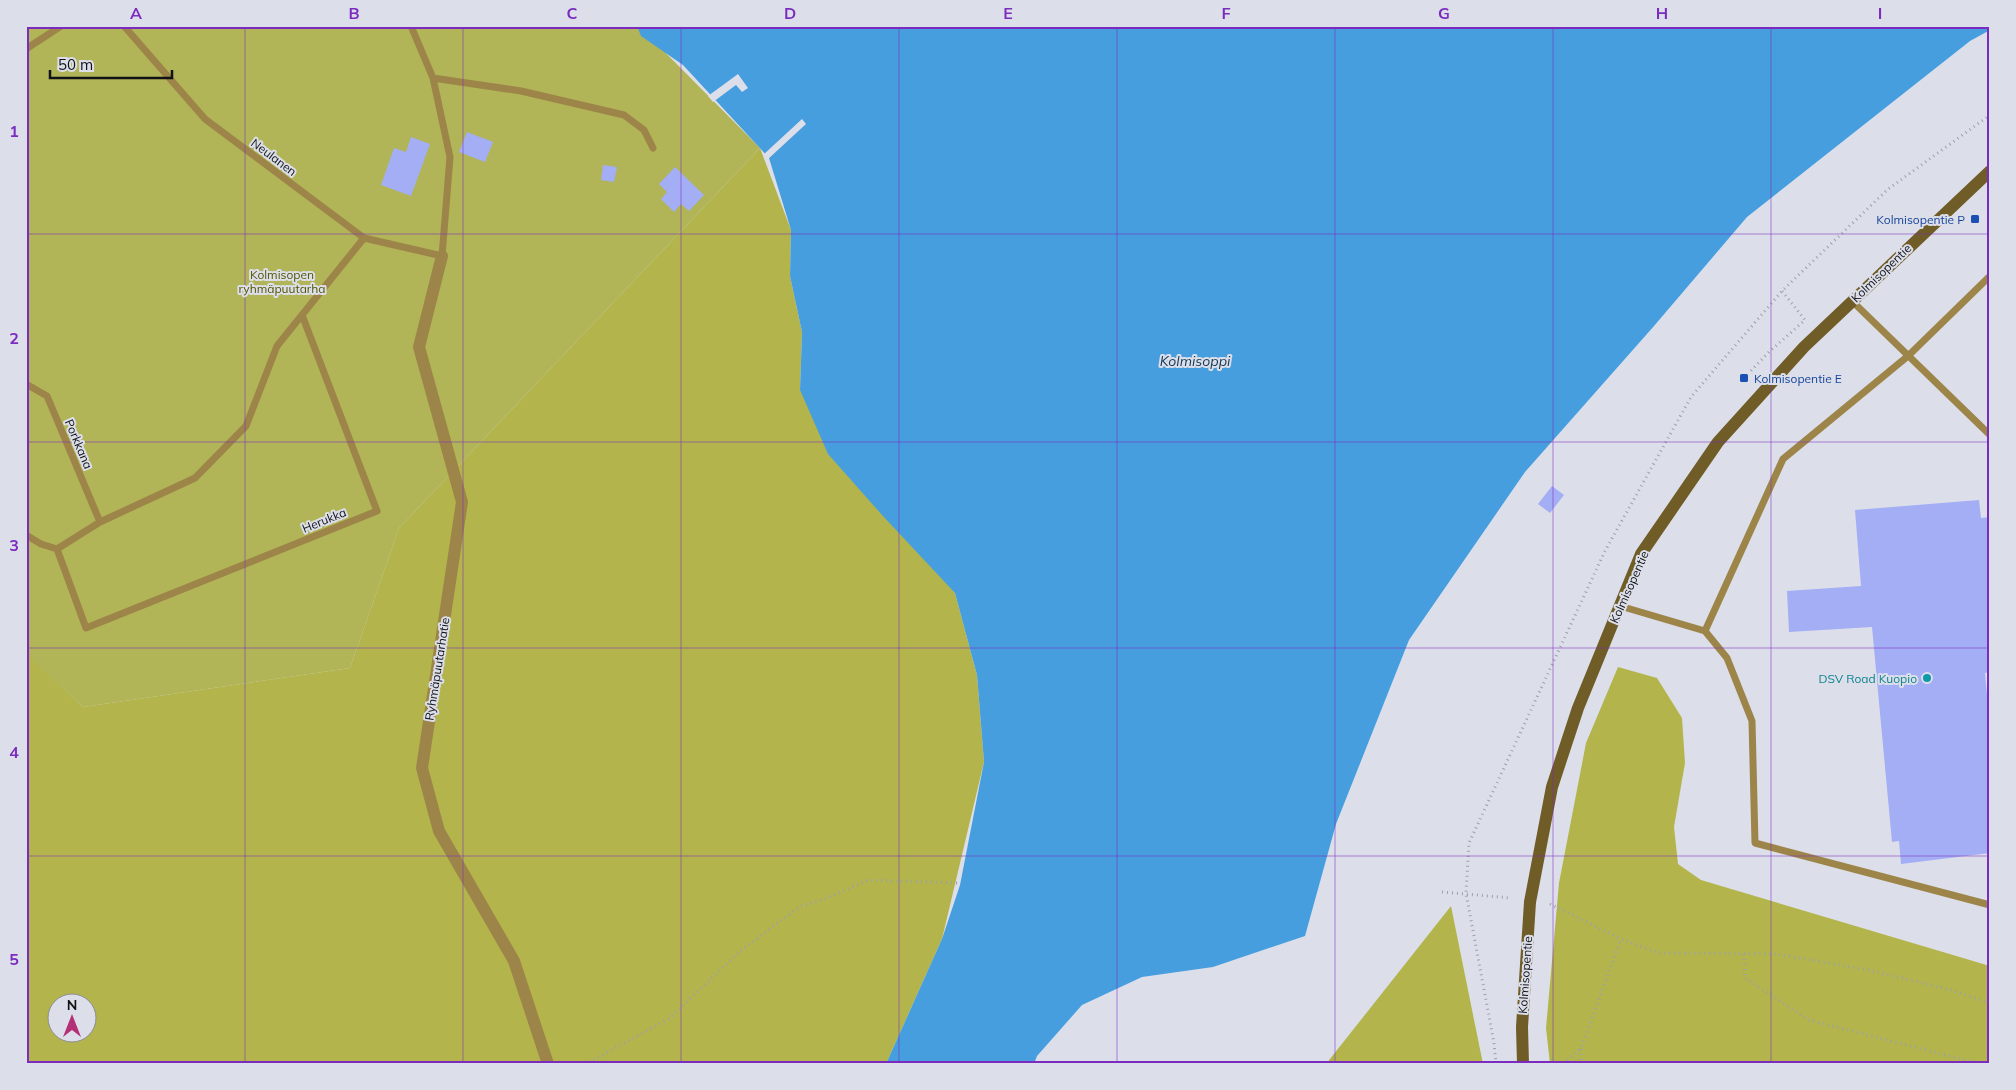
<svg xmlns="http://www.w3.org/2000/svg" width="2016" height="1090" viewBox="0 0 2016 1090" font-family="Mulish,sans-serif">
  <style>
    .green { fill: #b1b457 }
    .forest { fill: #b3b54c; fill-rule: evenodd }
    .water { fill: #469edf }
    .pier { fill: #dcdfea }
    .building { fill: #a3aef5 }
    .lines { fill: none; stroke-linecap: round; stroke-linejoin: round }
    .path { stroke: #9ea0a9; stroke-width: 3; stroke-dasharray: 1 4; stroke-linecap: butt }
    .service { stroke: #9d8549; stroke-width: 7 }
    .minor { stroke: #9d8549; stroke-width: 12 }
    .secondary { stroke: #705c26; stroke-width: 12 }
    .grid { fill: none; stroke: #7b2cbf; stroke-width: 1; stroke-opacity: 0.55 }
    .transit-dot { fill: #1a4fb4; stroke: #dcdfea; stroke-width: 2 }
    .culture-dot { fill: #0f9aa8; stroke: #dcdfea; stroke-width: 2 }
    .labels { text-anchor: middle; dominant-baseline: central; stroke-width: 4; stroke-linejoin: round; paint-order: stroke }
    .street-label { font-size: 12px; fill: #111215; stroke: #dcdfea }
    .transit-label { font-size: 12px; fill: #164399; stroke: #dcdfea; text-anchor: end }
    .park-label { font-size: 12px; fill: #555601; stroke: #dcdfea }
    .culture-label { font-size: 12px; fill: #0d838f; stroke: #dcdfea; text-anchor: end }
    .water-label { font-size: 14px; font-style: italic; fill: #133853; stroke: #dcdfea }
    .neatline { fill: none; stroke: #7b2cbf; stroke-width: 2 }
    .grid-label { font-size: 16px; text-anchor: middle; font-weight: bold; fill: #7b2cbf }
  </style>
  <rect width="100%" height="100%" fill="#dcdfea"/>
  <path class="green" d="M26 26H639L760 148 399 528 350 668 83 707 26 654Z"/>
  <path class="forest" d="M760 148 791 230 790 276 802 332 800 390 955 593 977 675 984 762 942 939 886 1064H26V653L83 707 350 668 399 528ZM58 1002H88V1032H58Z
    M1618 667 1657 678 1682 718 1685 763 1674 827 1678 864 1701 880 1990 966V1064H1550L1546 1028 1559 883 1586 743Z
    M1451 906 1483 1064H1326Z"/>
  <path class="water" d="M637 26H1990V30L1970 41 1747 217 1654 326 1525 472 1409 640 1336 824 1305 936 1213 967 1142 977 1082 1005 1037 1056 1034 1064H886L942 939 960 885 984 762 977 675 955 593 882 515 828 454 800 390 802 332 790 276 791 230 769 158 683 65 641 36Z"/>
  <path class="pier" d="M738 74 748 88 742 92 736 85 713 102 708 96Z
    M802 119 806 124 767 160 763 155Z"/>
  <path class="building" d="M467 132 493 142 485 162 459 152Z
    M411 137 430 144 411 196 381 185 394 148 406 152Z
    M603 165 617 167 614 182 601 180Z
    M675 167 704 195 689 211 681 204 674 212 661 199 667 192 659 184Z
    M1552 486 1564 495 1550 513 1538 504Z
    M1979 500 1981 518 1990 517V672L1985 673 1990 728V853L1901 864 1899 841 1892 842 1872 627 1789 632 1787 591 1861 586 1855 510Z"/>
  <g class="lines">
    <path class="path" d="M1744 378 1769 352 1805 320 1782 291
      M1442 892 1511 898
      M1550 904 1621 939 1659 953 1777 954 1869 970 1951 990 1990 1003
      M1744 954 1745 978 1809 1020 1981 1064
      M1581 1049V1064
      M579 1064 593 1060 670 1018 739 952 799 907 827 898 868 880 958 883
      M1496 1064 1494 1043 1466 893 1469 843 1605 551 1691 397 1782 291 1887 190 1990 115
      M1564 1064 1581 1048 1621 939"/>
    <path class="service" d="M124 26 205 119 364 238 442 256 450 157 433 78
      M411 26 433 78 521 91 624 115 644 130 653 148
      M26 49 61 26
      M1852 301 1990 435
      M26 384 47 396 100 522
      M26 535 41 544 57 549
      M57 549 86 628 377 511 302 315
      M57 549 100 522 195 478 246 426 277 346 364 238
      M1620 606 1705 631 1727 658 1752 721 1755 843 1990 905
      M1705 631 1783 459 1908 356 1990 276"/>
    <path class="minor" d="M442 256 419 347 462 502 422 768 439 831 514 961 548 1064"/>
    <path class="secondary" d="M1523 1064 1522 1027 1530 902 1552 787 1578 708 1641 554 1718 442 1804 347 1990 171"/>
  </g>
  <path class="grid" d="M245 26V1064M463 26V1064M681 26V1064M899 26V1064M1117 26V1064M1335 26V1064M1553 26V1064M1771 26V1064M26 234H1990M26 442H1990M26 648H1990M26 856H1990"/>
  <g class="transit-dot">
    <rect x="1970" y="214" width="10" height="10" rx="2.5"/>
    <rect x="1739" y="373" width="10" height="10" rx="2.5"/>
  </g>
  <circle class="culture-dot" cx="1927" cy="678" r="5"/>
  <g class="labels">
    <g class="street-label">
      <text transform="translate(274 157) rotate(37)">Neulanen</text>
      <text transform="translate(1881 273) rotate(-44)">Kolmisopentie</text>
      <text transform="translate(79 444) rotate(67)">Porkkana</text>
      <text transform="translate(324 520) rotate(-22)">Herukka</text>
      <text transform="translate(1629 587) rotate(-66)">Kolmisopentie</text>
      <text transform="translate(437 669) rotate(-81)">Ryhmäpuutarhatie</text>
      <text transform="translate(1525 975) rotate(-86)">Kolmisopentie</text>
    </g>
    <g class="transit-label">
      <text x="1965" y="219">Kolmisopentie P</text>
      <text x="1754" y="378" text-anchor="start">Kolmisopentie E</text>
    </g>
    <g class="park-label">
      <text x="282" y="274">Kolmisopen<tspan x="282" dy="14">ryhmäpuutarha</tspan></text>
    </g>
    <g class="culture-label">
      <text x="1917" y="678">DSV Road Kuopio</text>
    </g>
    <g class="water-label">
      <text x="1195" y="361">Kolmisoppi</text>
    </g>
  </g>
  <rect width="2016" height="1090" fill="none" stroke="#dcdfea" stroke-width="55"/>
  <g transform="translate(72 1018)"><circle r="24" fill="#dcdfea" stroke="#8b8d95"/>
  <path d="M0-4L9 19L0 12L-9 19Z" fill="#b43076"/>
  <text y="-8" font-size="14" font-weight="bold" text-anchor="middle" fill="#111215">N</text>
  </g>
  <path d="M50 70v8h122v-8" fill="none" stroke="#111215" stroke-width="2.5"/>
  <text x="58" y="70" font-size="15" fill="#111215" stroke="#dcdfea" stroke-width="4" paint-order="stroke">50 m</text>
  <rect x="28" y="28" width="1960" height="1034" class="neatline"/>
  <g class="grid-label">
    <text x="136" y="19">A</text>
    <text x="354" y="19">B</text>
    <text x="572" y="19">C</text>
    <text x="790" y="19">D</text>
    <text x="1008" y="19">E</text>
    <text x="1226" y="19">F</text>
    <text x="1444" y="19">G</text>
    <text x="1662" y="19">H</text>
    <text x="1880" y="19">I</text>
    <text x="14" y="137">1</text>
    <text x="14" y="344">2</text>
    <text x="14" y="551">3</text>
    <text x="14" y="758">4</text>
    <text x="14" y="965">5</text>
  </g>
</svg>
